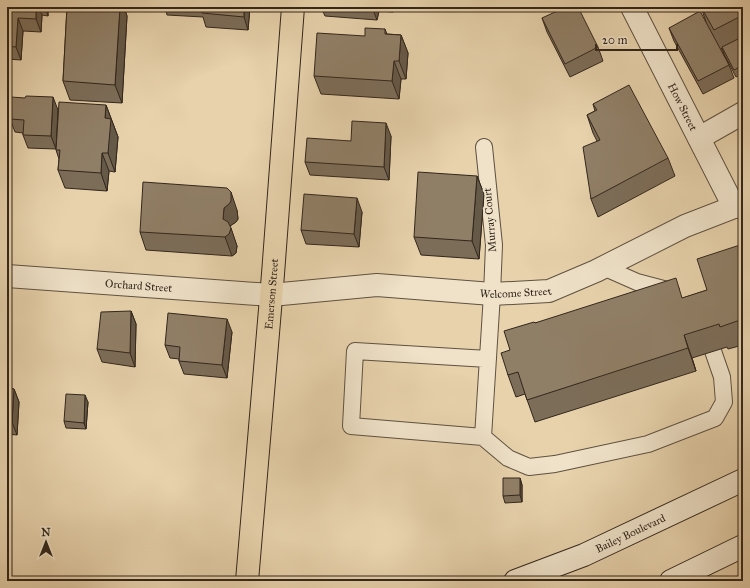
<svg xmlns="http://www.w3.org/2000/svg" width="750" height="588" viewBox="0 0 750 588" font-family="'IM FELL Great Primer',serif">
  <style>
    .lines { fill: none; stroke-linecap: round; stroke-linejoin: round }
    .lane-casing { stroke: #5f5140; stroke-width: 18 }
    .street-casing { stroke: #5f5140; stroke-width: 24 }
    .secondary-casing { stroke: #32261c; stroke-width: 24 }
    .primary-casing { stroke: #32261c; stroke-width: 24 }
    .lane { stroke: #efe2c9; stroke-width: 16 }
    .street { stroke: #efe2c9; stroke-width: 22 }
    .secondary { stroke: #efe2c9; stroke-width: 22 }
    .primary { stroke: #e7d2ac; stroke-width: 22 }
    .wall { fill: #7c6d59; stroke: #32261c }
    .shaded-wall { fill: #655948; stroke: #32261c }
    .building { fill: #907f67; stroke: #32261c }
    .labels { text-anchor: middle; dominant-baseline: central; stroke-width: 4; stroke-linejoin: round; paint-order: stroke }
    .street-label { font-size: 11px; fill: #32261c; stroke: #efe2c9 }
  </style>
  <rect width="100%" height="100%" fill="#e7d2ac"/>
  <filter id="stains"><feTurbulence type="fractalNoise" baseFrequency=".005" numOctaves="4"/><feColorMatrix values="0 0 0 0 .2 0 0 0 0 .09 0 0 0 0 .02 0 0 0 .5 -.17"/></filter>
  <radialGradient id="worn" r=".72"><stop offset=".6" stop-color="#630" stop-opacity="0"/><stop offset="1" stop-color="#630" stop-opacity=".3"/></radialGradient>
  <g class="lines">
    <defs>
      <path id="lane" d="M603 267 637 282 671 291
        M488 359 355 351 351 426 483 437 508 458 529 467 555 464 648 444 715 418 724 402 722 377 713 351
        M483 437 492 294 494 245 484 147"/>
      <g id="street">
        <path id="s1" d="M632 7 734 207"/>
        <path d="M699 138 743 113"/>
        <path id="s2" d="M7 276 271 295 377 285 492 294 549 291 596 271 685 226 734 207 743 206"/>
      </g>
      <g id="secondary">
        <path id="s3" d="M515 581 584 555 743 480"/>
        <path d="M671 581 743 546"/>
      </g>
      <g id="primary">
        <path id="s4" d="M247 581 273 274 293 7"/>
      </g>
    </defs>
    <use href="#lane" class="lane-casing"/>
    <use href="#street" class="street-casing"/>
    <use href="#secondary" class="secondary-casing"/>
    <use href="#primary" class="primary-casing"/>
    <use href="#lane" class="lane"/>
    <use href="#street" class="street"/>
    <use href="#secondary" class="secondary"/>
    <use href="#primary" class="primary"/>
  </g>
  <path class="wall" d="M7 7H48V16L42 15 41 32 23 31 21 60 7 59Z
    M67 7H124L127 16 122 103 70 100 63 81Z
    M165 7H250L248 30 206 27 203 17 167 15Z
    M321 7H393V12L379 11 377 20 325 16Z
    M701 7H743V37H742L743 39V73L736 77 724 54 722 48 721 49 729 65 734 78 703 94 674 41 669 28 706 22Z
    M542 18 598 47 603 61 570 77 547 32Z
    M385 29 387 34 401 35 408 53 406 79H401L399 99 321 94 314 76 365 36Z
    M593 104 668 158 675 176 598 217 591 199 597 141 593 133 587 115 595 111Z
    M106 105 118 137 115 172 109 171 107 191 65 188 58 170 59 159 56 150Z
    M58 110 56 149 28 148 23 135V133L15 132 10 119Z
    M391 136 389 180 310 175 305 162 351 141Z
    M477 176 484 194 479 259 421 255 414 237Z
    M237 210 238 219 236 222 230 226 237 246 236 253 232 256 146 250 140 232Z
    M362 212 359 247 306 244 301 230Z
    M743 244V345L728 349 727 347 692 358 696 371 535 422 525 394 516 397 508 375 510 350 535 323 683 298 707 290Z
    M131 311 136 324 135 367 102 362 97 349Z
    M232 332 227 378 184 374 179 361V359L170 358 165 345Z
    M7 388 14 389 19 402 17 435 7 434Z
    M88 402 86 429 66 428 64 421Z
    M520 478 522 485V502L505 503 503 496Z"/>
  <path class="shaded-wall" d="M36 7H38L42 15 41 32 36 19Z
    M45 7H48V16Z
    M120 7H124L127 16 122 103 115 85Z
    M244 7H250L248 30 244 17Z
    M372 7H377L379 11 377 20Z
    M391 7H393V12Z
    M18 18 23 31 21 60 16 47Z
    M401 35 408 53 406 79 399 61Z
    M394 61 401 79 399 99 392 81Z
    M53 97 58 110 56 149 51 136Z
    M106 105 118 137 115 172 108 153 105 118Z
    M386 123 391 136 389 180 384 167Z
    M102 153 109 171 107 191 101 173Z
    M477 176 484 194 479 259 472 241Z
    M231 192 237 210 238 219 236 222 230 226V230L231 228 237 246 236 253 232 256 225 237 223 219 224 208Z
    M357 198 362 212 359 247 354 234Z
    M131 311 136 324 135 367 130 353Z
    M227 319 232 332 227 378 222 365Z
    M684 335 692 358 696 371 688 348Z
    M14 389 19 402 17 435 12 422Z
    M85 395 88 402 86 429 84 423Z
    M520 478 522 485V502L520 495Z"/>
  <path class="building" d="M7 7H36V19L18 18 16 47 7 46Z
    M67 7H120L115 85 63 81Z
    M202 7H244V17L202 13Z
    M566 7H578L598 47 565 64 542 18Z
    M701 7H743V15L714 30Z
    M700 11 729 65 698 81 669 28Z
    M365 28 385 29V34L401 35 399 61H394L392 81 314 76 317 33 365 36Z
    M742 37 743 39V65L734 70 722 47Z
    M629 85 668 158 591 199 583 147 600 140 587 115 597 110 593 104Z
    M26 96 53 97 51 136 23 135 24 120 10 119 11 97 25 98Z
    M59 102 106 105 105 118 111 119 108 153H102L101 173 58 170 60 150H56Z
    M352 121 386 123 384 167 305 162 307 138 351 141Z
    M418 172 477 176 472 241 414 237Z
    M143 182 227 188 231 192V201L229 204 224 208 223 219 228 222 231 228 229 234 225 237 140 232Z
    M304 194 357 198 354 234 301 230Z
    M743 244V319L720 327 719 324 684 335 688 348 527 400 518 372 508 375 501 353 510 350 504 331 534 322 535 323 676 278 682 298 707 290 697 259Z
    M131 311 130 353 97 349 101 312Z
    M168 313 227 319 222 365 179 361 180 347 165 345Z
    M7 388 14 389 12 422 7 421Z
    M66 394 85 395 84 423 64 421Z
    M503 478H520V495L503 496Z"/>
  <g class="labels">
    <g class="street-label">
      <text stroke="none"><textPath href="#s1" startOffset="112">How Street</textPath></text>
      <text transform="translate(490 220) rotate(-95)">Murray Court</text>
      <text stroke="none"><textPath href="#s2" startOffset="132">Orchard Street</textPath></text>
      <text stroke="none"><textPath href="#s2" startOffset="510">Welcome Street</textPath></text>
      <text stroke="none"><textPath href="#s4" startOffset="288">Emerson Street</textPath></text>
      <text stroke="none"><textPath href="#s3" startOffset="125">Bailey Boulevard</textPath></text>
    </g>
  </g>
  <rect width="750" height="588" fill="none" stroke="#e7d2ac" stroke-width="24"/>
  <rect x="8" y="8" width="734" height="572" fill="none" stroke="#32261c" stroke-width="2"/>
  <rect x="12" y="12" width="726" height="564" fill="none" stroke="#32261c"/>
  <g transform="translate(46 542)" stroke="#efe2c9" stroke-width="3" paint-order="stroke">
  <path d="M0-3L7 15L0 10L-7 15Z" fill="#32261c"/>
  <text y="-6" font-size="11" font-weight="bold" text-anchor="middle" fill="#32261c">N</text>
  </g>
  <path d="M596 44v6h81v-6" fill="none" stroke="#32261c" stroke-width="2"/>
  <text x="602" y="44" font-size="12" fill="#32261c" stroke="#efe2c9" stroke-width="3" paint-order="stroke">20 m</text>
  <rect width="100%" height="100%" filter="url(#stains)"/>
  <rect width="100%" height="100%" fill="url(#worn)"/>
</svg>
